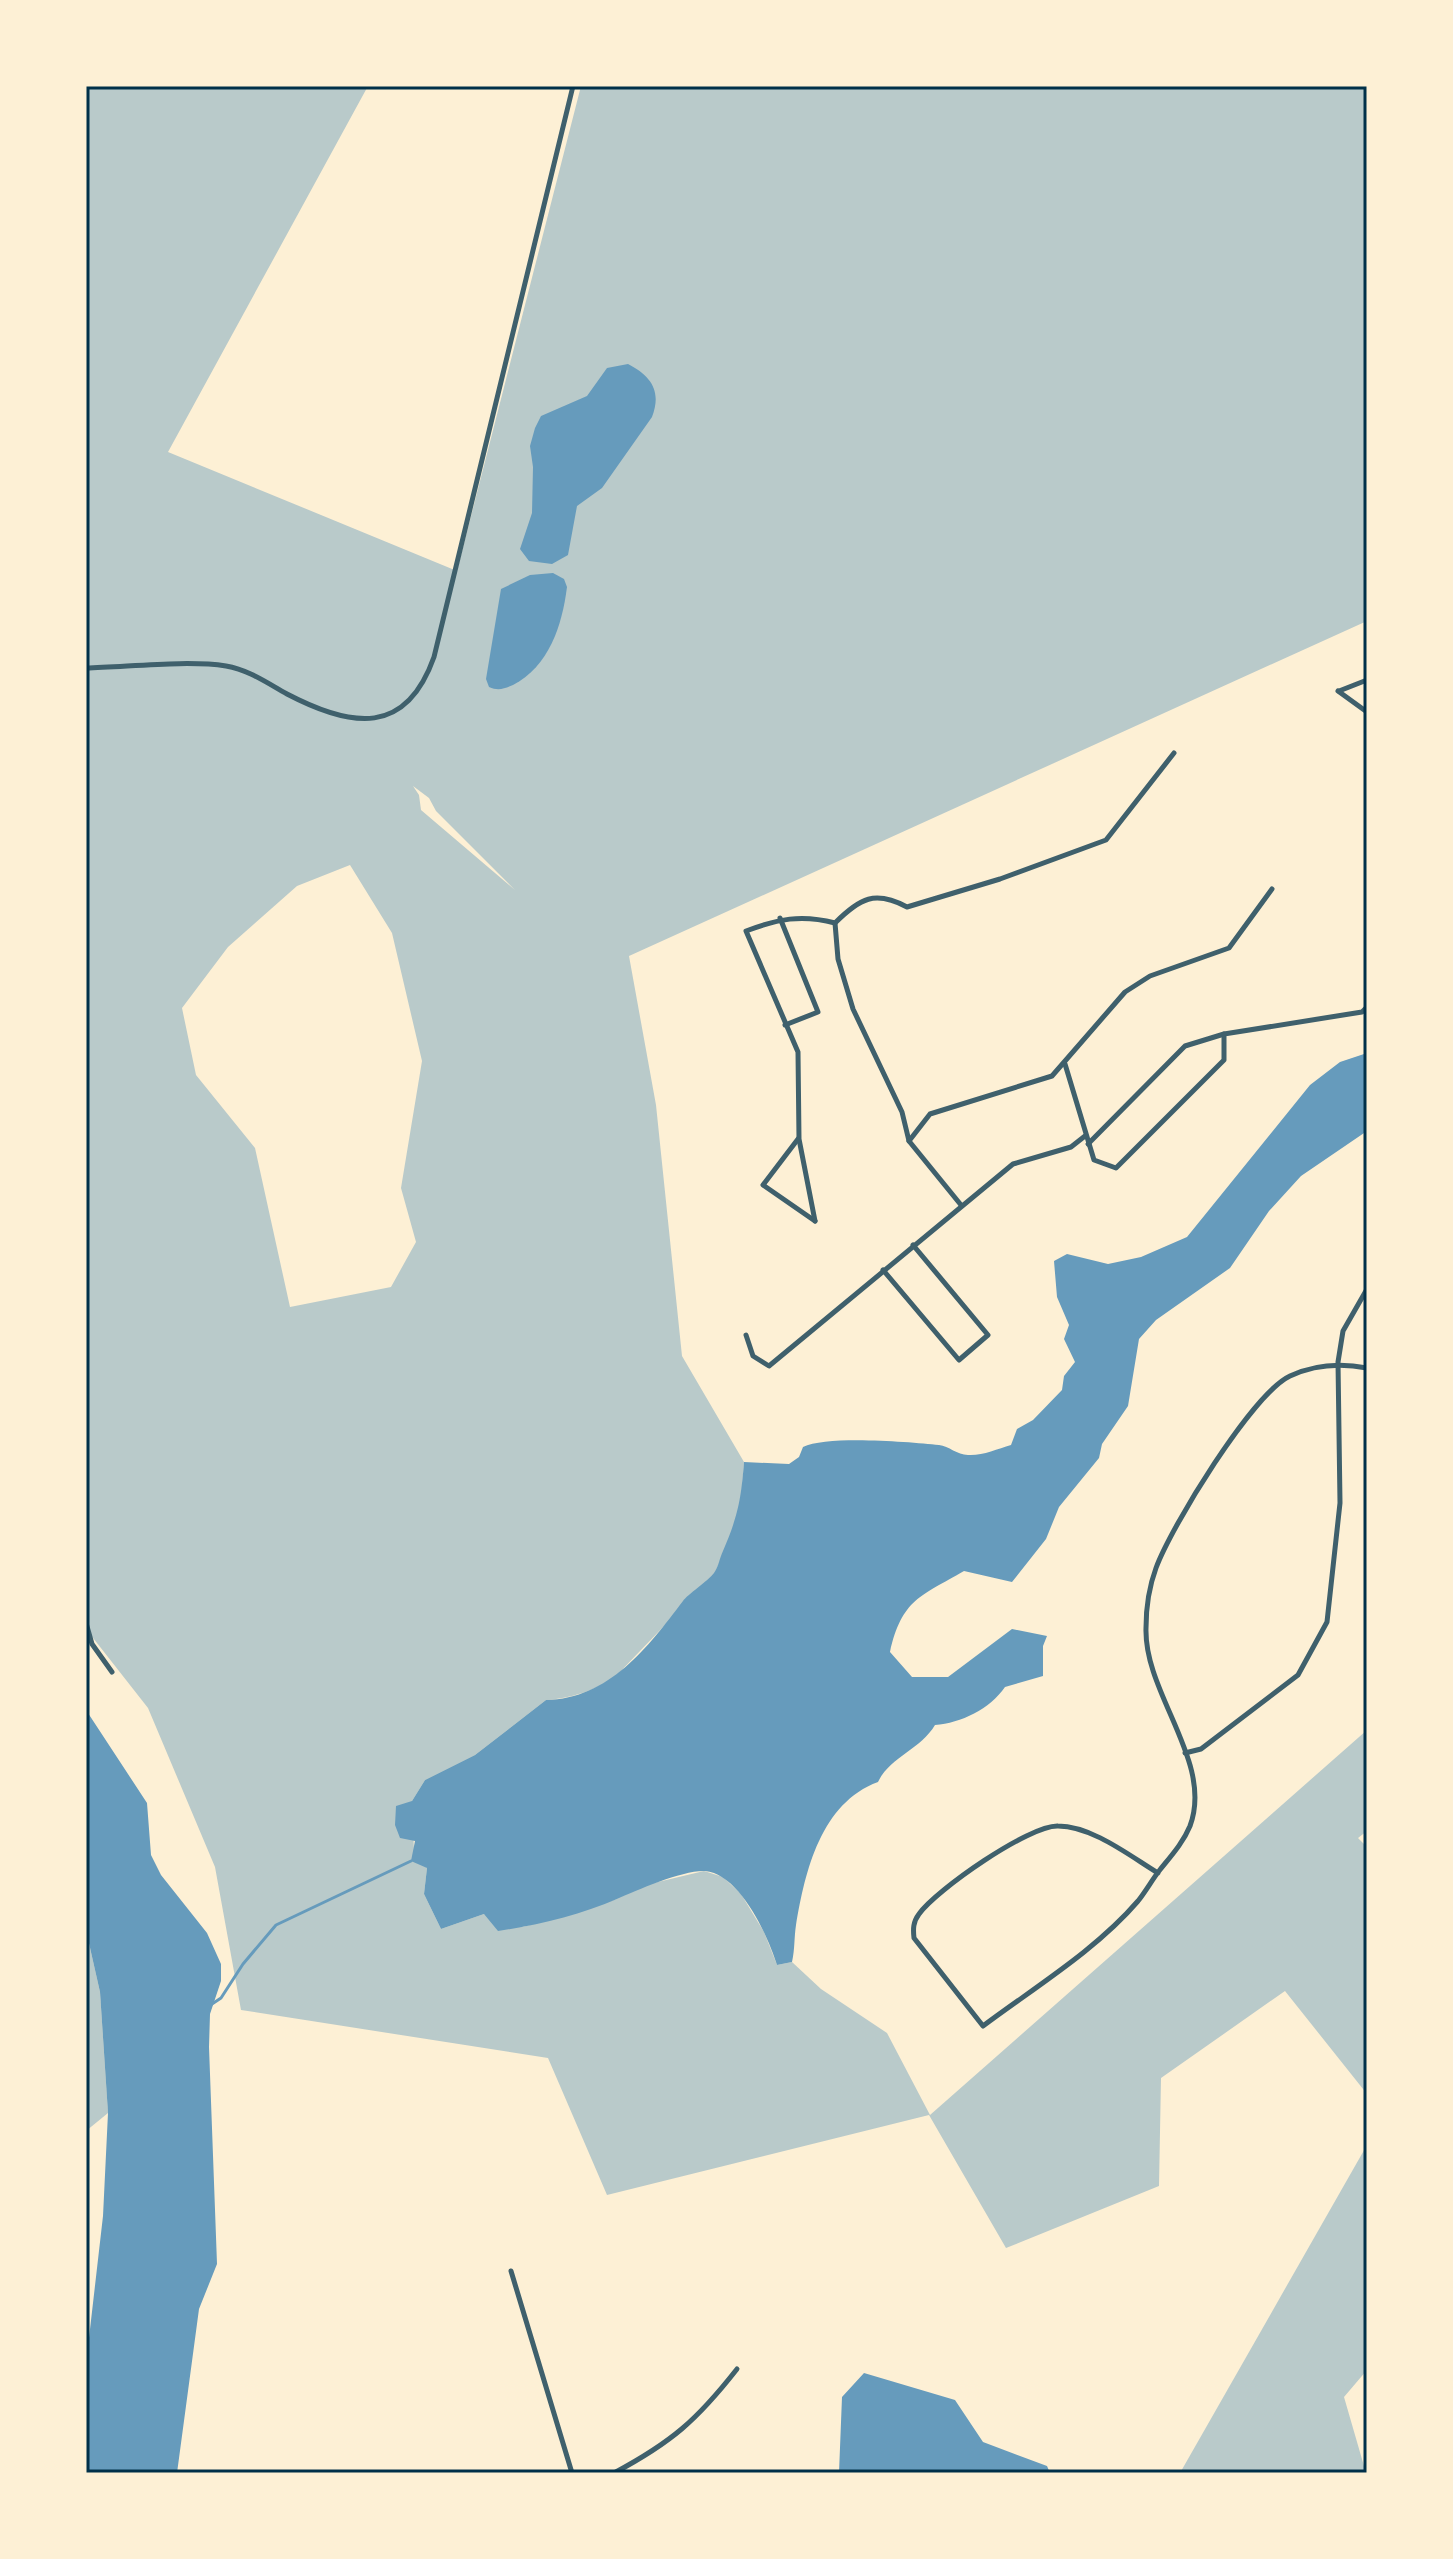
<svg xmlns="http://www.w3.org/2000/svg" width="1453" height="2559" font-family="Quicksand,sans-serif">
	<rect width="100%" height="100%" fill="#fdf0d5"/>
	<!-- green -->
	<g fill="#b9caca" fill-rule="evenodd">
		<path d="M92,86H368L168,452L457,571L581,86H1367V621L629,956L656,1105L682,1356L744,1462L740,1513L715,1573L616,1676C598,1690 568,1699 546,1700L475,1755L425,1780L412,1801L414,1852L427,1868L424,1894L441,1929L484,1914L523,1927L617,1899L641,1886L704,1871L723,1877L741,1894L764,1932L777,1965L792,1962L821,1989L887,2033L930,2115L1367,1730V1831L1358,1838L1367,1847V2094L1285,1991L1161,2078L1159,2186L1006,2248L929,2115L607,2195L548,2058L241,2010L215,1867L148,1708L86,1629V93ZM413,786L429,798L436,811L515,890L421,810L419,795ZM350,865L392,933L422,1061L401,1188L416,1242L391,1287L290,1307L255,1148L196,1075L182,1008L228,947L297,886Z"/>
		<path d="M86,1930L100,1992L108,2113L86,2131Z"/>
		<path d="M1367,2145V2370L1344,2397L1366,2473H1180Z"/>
	</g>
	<!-- water -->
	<g fill="#669bbc">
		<path d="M628,364C651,376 662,391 652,417L602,488L577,506L568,555L552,564L529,561L520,549L532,513L533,467L530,446L535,428L541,416L587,396L607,368Z"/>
		<path d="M553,573L564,579L567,587C562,626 549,666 513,685C504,689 498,691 489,687L486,679L501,589L530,575Z"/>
		<path d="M1367,1053V1131L1301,1176L1269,1211L1230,1268L1156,1320L1139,1339L1128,1406L1102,1444L1099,1458L1059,1507L1046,1539L1012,1582L964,1571C921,1596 902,1599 890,1652L912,1677H948L1012,1629L1047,1636L1043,1646V1676L1005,1687C990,1709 961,1723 935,1725C921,1749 890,1757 878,1782C821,1803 805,1871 796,1925C794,1938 795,1949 792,1962L777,1965C768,1936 740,1874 705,1871C683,1870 637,1890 617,1899C580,1915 538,1925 498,1931L484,1914L441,1929L424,1894L427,1868L411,1861L415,1841L400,1838L395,1825L396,1806L412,1801L425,1780L475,1755L546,1700C609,1699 648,1647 683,1601C687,1595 708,1581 714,1573C718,1568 720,1557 723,1551C738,1516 741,1500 744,1462L789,1464L799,1457L803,1447C827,1435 910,1442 939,1445C949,1446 957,1455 968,1455C982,1456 997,1449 1011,1445L1017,1429L1033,1420L1062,1390L1064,1376L1075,1362L1064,1339L1069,1325L1057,1297L1054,1261L1067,1254L1108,1264L1141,1257L1187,1237L1310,1085L1340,1062Z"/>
		<path d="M86,1710L147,1803L151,1855L161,1875L207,1933L221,1964V1981L210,2014L209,2047L217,2264L199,2309L177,2473H86V2364L103,2216L108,2113L100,1992L86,1930Z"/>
		<path d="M864,2373L955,2400L983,2442L1047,2466L1050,2473H839L842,2397Z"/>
	</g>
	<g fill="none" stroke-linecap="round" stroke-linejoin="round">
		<!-- stream -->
		<path stroke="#669bbc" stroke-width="3" d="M212,2004L221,1998L243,1964L276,1925L411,1861"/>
		<!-- path -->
		<path stroke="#003049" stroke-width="2" d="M86,1567V1574"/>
		<!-- minor -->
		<g stroke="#3f606c" stroke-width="5">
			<path d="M86,668C128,667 187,660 226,666C249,670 267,683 287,694C352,728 406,736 434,657L573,86"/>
			<path d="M1338,691L1367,712"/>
			<path d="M1339,691L1367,680"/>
			<path d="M780,918L818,1012L785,1025"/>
			<path d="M835,923L838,959L853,1009L902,1112L909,1141L961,1205"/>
			<path d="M1065,1064L1094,1160L1116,1168L1224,1060V1034L1362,1012L1367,1007"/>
			<path d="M798,1139L763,1185L815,1221"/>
			<path d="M909,1141L930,1114L1052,1076L1125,992L1150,976L1229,948L1272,889"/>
			<path d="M1088,1144L1185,1046L1224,1034"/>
			<path d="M815,1221L799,1139L798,1052L746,931C778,919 801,914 835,923C860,898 875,890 907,907L1000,879L1106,840L1174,753"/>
			<path d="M883,1270L959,1360L988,1335L913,1245"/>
			<path d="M746,1335L753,1356L769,1366L1013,1164L1071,1147L1085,1136"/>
			<path d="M86,1623L92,1644L112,1672"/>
			<path d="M1185,1753L1201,1749L1298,1675L1327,1622L1340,1503L1338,1362L1343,1331L1367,1289"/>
			<path d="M1158,1873C1130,1856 1092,1826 1058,1826C1029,1825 936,1890 919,1914C913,1922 913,1929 914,1938L983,2026C1035,1987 1096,1950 1138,1901C1146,1891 1152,1880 1159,1871C1171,1856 1183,1843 1190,1826C1214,1762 1144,1694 1146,1628C1146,1608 1149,1587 1156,1568C1171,1527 1252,1394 1290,1376C1316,1364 1341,1363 1367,1368"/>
			<path d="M511,2271L572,2473"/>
			<path d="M614,2473C672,2442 697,2420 737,2369"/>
		</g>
	</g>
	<!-- border -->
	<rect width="1453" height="2559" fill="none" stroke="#fdf0d5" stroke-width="176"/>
	<rect x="88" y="88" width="1277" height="2383" fill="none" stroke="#003049" stroke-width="3"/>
</svg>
